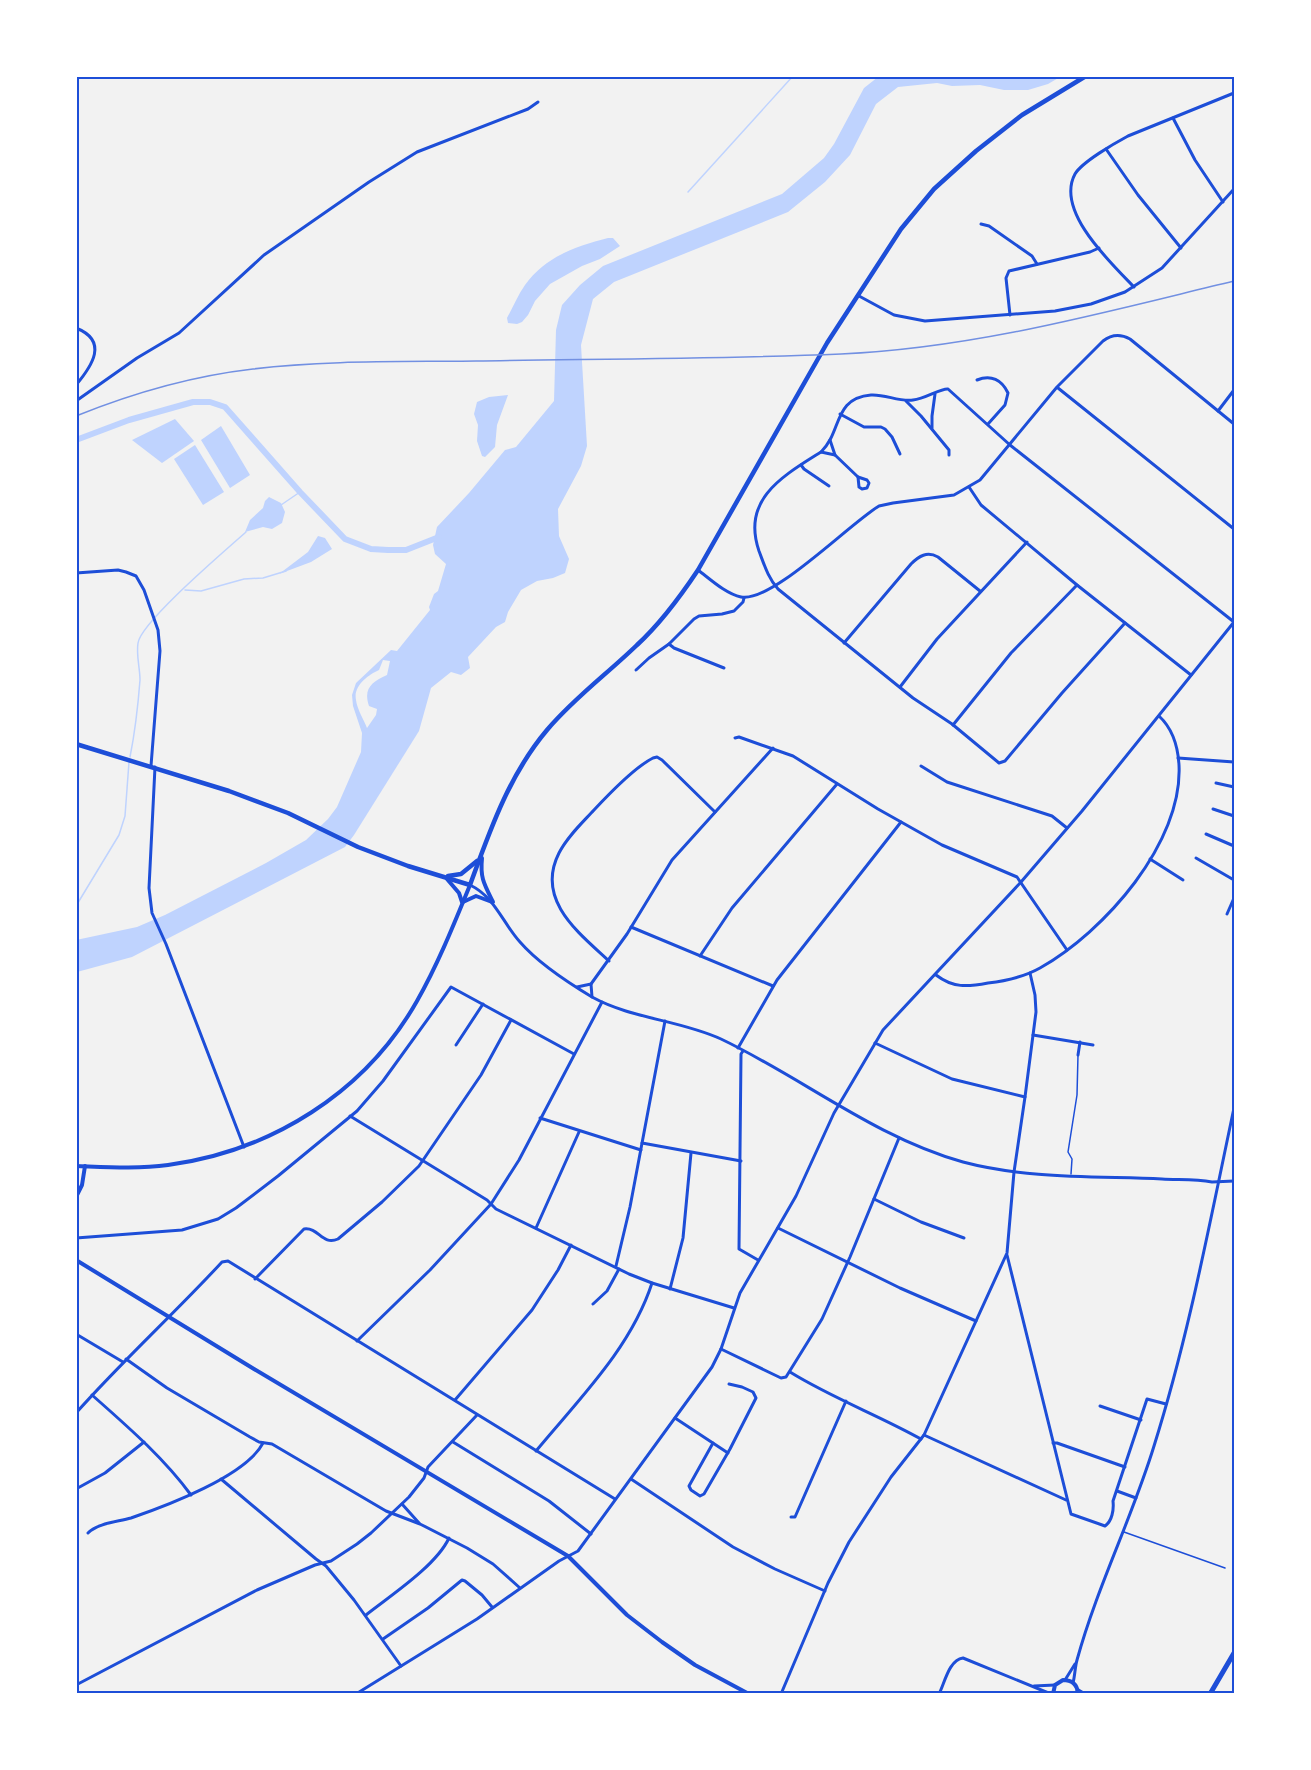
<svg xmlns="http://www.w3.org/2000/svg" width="1311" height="1770" font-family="'PT Sans',sans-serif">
	<rect width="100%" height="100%" fill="#f2f2f2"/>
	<!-- water -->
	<g fill="#bfd3fe" fill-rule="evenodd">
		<path d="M878,77H1060L1048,84L1028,90H1004L980,85L952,86L937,83L898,87L876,104L850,155L825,182L788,212L614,282L593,299L581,345L587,446L581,466L558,509L559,536L569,559L565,573L553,578L537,581L521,590L508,612L505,622L496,627L468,657L470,668L461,675L451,672L431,688L419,731L354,835L345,847L132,957L77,972L76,940L137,927L165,915L266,863L306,840L328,819L337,807L361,752L362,733L353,706L352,695L356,683L391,650L397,651L430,610L429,607L434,594L438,591L446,564L435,554L433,545L437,527L469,493L505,450L516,447L554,401L556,330L562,305L580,285L603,266L782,194L824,158L834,144L864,88ZM383,660L390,661L387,675C372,682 363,688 369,706L377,709L376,715L367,728C364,720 357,709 356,700C353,686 368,675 379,670Z"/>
		<path d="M608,238H613L620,246L600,259L582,266L550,284L535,301L528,315L522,322L517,324L508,323L507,318C513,307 518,295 525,285C545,257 576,246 608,238Z"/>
		<path d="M508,395L497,425L495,447L485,457L482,456L477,441L478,425L474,414L477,402L489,397Z"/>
		<path d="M175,419L194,441L162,463L132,440Z"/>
		<path d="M221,426L250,475L230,488L201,440Z"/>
		<path d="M195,445L224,492L203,505L174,459Z"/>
		<path d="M269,497L281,503L285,512L282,523L272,529L263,527L245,532L250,520L263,508L265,501Z"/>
		<path d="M318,536L325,538L332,549L311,562L279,574L308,552Z"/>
	</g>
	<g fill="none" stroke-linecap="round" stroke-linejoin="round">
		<!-- stream -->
		<g stroke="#bfd3fe" stroke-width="1.5">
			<path d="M688,192L793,76"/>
			<path d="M281,505L300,492"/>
			<path d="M185,590L201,591L244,579L263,578L286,571"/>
			<path d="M130,757C135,732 138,706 140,680C140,668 136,655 138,643C141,622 226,550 246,532"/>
			<path d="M76,906L119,835L125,816L129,762"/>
		</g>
		<!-- canal -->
		<path stroke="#bfd3fe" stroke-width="6" d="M76,440L129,420L193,402H210L225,407L300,492L345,539L371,549L388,550H406L439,537"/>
		<!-- service -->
		<g stroke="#1d4ed8" stroke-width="1.5">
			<path d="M1071,1174L1072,1159L1068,1152L1077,1095L1078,1055"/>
			<path d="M1124,1532L1225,1568"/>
		</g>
		<!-- minor -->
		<g stroke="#1d4ed8" stroke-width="3">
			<path d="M1173,118L1195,160L1223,202"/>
			<path d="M1106,149L1138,195L1181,248"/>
			<path d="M981,224L989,226L1032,256L1037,264"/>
			<path d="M1134,287C1111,263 1055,211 1075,174C1082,162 1115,143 1128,136L1234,93"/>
			<path d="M859,296L894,315L925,321L1055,311L1091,304L1125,292L1162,268L1234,189"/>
			<path d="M1010,315L1006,278L1009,271L1090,252L1099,248"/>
			<path d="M76,328C109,341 92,366 76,385"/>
			<path d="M977,380C991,374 1002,380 1008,393L1005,405L988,424"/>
			<path d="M1058,388L1234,529"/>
			<path d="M76,401L137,358L179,333L264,255L369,182L417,152L528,109L538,102"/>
			<path d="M906,401L921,416L949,450V455"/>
			<path d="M1218,411L1234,390"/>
			<path d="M840,414L864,427H881L885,429L892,437L900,454"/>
			<path d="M932,428V416L935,394"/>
			<path d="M830,440L835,455"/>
			<path d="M821,452C842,432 833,398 871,395C885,394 899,402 913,400C925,399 941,388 948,389L1010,445L1234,622"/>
			<path d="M801,465L804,469L829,486"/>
			<path d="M858,477L835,455L821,452C783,476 741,499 759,551C764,564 768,578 778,589L913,698L952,724L999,763L1005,761L1062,693L1125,623"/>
			<path d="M858,477L867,480L869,483L867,488L862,489L859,487Z"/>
			<path d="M969,487L981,505L1077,585L1191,675"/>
			<path d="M698,570C710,579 726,594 741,597C772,603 849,524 879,506L893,503L954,495L980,480L1057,387L1103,341C1112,334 1121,334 1130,339L1234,424"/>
			<path d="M76,573L118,570L126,572L136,576L144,590L158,630L160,651L151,766"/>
			<path d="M844,643L911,564C919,556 927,551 938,557L980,591"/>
			<path d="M669,644L674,648L724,668"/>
			<path d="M636,670L649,658L669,644L694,619L699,616L722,614L734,611L743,602L744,598"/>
			<path d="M900,687L937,639L1027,542"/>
			<path d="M953,725L1011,653L1077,585"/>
			<path d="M735,738L739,737L793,756L878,809L942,845L1017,877L1067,950"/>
			<path d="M1178,758L1234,762"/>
			<path d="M921,766L947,782L1052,816L1067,828"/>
			<path d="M155,767L149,888L152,913L166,944L244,1147"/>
			<path d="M1216,783L1234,787"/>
			<path d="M1213,809L1234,816"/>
			<path d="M1206,834L1234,846"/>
			<path d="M1196,858L1234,880"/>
			<path d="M1150,859L1183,880"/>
			<path d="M470,885C495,897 502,922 520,942C539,964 567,982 592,997C632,1019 680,1020 721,1039C803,1078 874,1137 963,1162C1027,1179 1096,1176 1162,1179C1178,1180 1195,1179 1212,1182L1234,1181"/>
			<path d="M1227,914L1234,898"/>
			<path d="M631,927L773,986"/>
			<path d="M700,956L732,908L837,784"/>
			<path d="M609,961C579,933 535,900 559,853C567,837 582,823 594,810C608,795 635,767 653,758L657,757L662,760L715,812"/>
			<path d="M936,975C953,988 967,987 988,983C1005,981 1024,977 1040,968C1104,932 1183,843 1179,765C1178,747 1173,729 1159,716"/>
			<path d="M591,984L592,997"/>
			<path d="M577,987L591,984L627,934L672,860L773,748"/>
			<path d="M1033,1035L1093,1045"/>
			<path d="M875,1043L952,1079L1025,1097"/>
			<path d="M456,1045L483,1004"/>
			<path d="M738,1048L777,980L901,822"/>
			<path d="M743,1051L741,1054L739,1249L758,1260"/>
			<path d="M1078,1055L1080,1042"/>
			<path d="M350,1116L487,1200L496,1209L629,1274L652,1283L734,1308"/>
			<path d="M540,1118L641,1150"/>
			<path d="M642,1143L741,1161"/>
			<path d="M874,1199L921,1222L964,1238"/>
			<path d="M536,1228L579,1132"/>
			<path d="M778,1228L900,1288L976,1321"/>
			<path d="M76,1238L182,1230L218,1219L236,1208L278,1176L357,1111L383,1081L451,987L574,1054"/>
			<path d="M1007,1255L1071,1514L1105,1526C1112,1521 1114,1510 1113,1501L1147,1399L1166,1404"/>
			<path d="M616,1266L630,1207L665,1021"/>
			<path d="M255,1279L304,1229C319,1227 322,1246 338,1239L382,1202L419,1166L481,1075L511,1020"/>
			<path d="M670,1289L683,1238L691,1153"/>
			<path d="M593,1304L607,1291L619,1269"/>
			<path d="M76,1334L123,1362"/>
			<path d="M357,1341L430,1270L491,1204L519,1160L602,1002"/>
			<path d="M721,1349L781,1378L786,1377L822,1319L850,1257L899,1138"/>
			<path d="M126,1359L167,1388L250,1437L259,1442L272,1444L386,1511L420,1524L467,1548L493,1564L520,1588"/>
			<path d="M790,1372C832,1398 878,1415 921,1439"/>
			<path d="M92,1395C127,1426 163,1457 191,1495"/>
			<path d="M455,1400L532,1310L558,1270L571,1245"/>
			<path d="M1100,1406L1141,1420"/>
			<path d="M76,1413C123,1360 175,1313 222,1262L228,1261L615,1499"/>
			<path d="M675,1418L728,1453"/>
			<path d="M924,1435L1066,1500"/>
			<path d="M453,1442L549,1501L591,1534"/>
			<path d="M713,1443L689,1486L691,1490L700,1496L704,1494L730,1449L756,1398L753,1392L742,1387L729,1384"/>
			<path d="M1053,1443H1057L1125,1467"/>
			<path d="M536,1451C579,1399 631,1348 652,1283"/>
			<path d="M221,1479L316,1559L326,1566L354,1600L401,1666"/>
			<path d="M631,1479L733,1547L775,1569L825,1591"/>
			<path d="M76,1489L105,1473L144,1442"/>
			<path d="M1117,1491L1136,1498"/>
			<path d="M402,1504L419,1523"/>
			<path d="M791,1517H795L846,1401"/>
			<path d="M88,1533C98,1523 117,1522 131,1518C166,1506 246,1476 263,1443"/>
			<path d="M366,1615C390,1596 436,1566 449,1538"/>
			<path d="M383,1639L428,1608L462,1580L465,1581L482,1595L492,1607"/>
			<path d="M1065,1680L1075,1664"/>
			<path d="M1073,1683C1075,1675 1075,1667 1077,1660C1097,1587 1132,1518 1154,1446C1189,1335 1210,1221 1234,1108"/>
			<path d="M76,1685L257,1590L315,1565L331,1561L357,1544L371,1533L409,1497L424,1478L428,1467L477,1415"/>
			<path d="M1034,1686L1055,1685"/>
			<path d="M356,1694L477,1619L559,1561L578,1551L712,1367L721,1349L740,1293L796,1196L834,1113L883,1030L1021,882L1082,811L1234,622"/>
			<path d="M781,1694L828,1583L849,1542L891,1477L924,1435L1007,1253L1014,1172L1025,1097L1036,1012L1035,995L1030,973"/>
			<path d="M939,1694C945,1682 949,1660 963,1658L1051,1694"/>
		</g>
		<!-- tertiary -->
		<g stroke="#1d4ed8" stroke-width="4">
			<path d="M482,858C480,878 484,884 493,902"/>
			<path d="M447,879L459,893L462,902"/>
			<path d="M463,902L476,896L492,902"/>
			<path d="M76,1166C106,1167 138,1169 168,1165C271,1151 365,1093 417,1001C438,964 454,924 470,885"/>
			<path d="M76,1197L82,1185L85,1166"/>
			<path d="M76,1260L254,1369L568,1556L627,1615L662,1642L695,1665L749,1694"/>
			<path d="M1053,1694L1055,1685L1063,1680C1072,1680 1077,1684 1078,1693"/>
		</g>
		<!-- primary -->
		<g stroke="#1d4ed8" stroke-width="4.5">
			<path d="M76,744L229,791L288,813L358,847L408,866L470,885C490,830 509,775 547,730C574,698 607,674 637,645C661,623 680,597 698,570L827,343L901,229L934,189L976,151L1022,115L1086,76"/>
			<path d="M448,876L461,874L477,861"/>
		</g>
		<!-- trunk -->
		<g stroke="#1d4ed8" stroke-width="5">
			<path d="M1078,1691L1083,1694"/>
			<path d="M1210,1694L1234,1653"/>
		</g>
		<!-- rail -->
		<path stroke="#7290e2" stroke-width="1.5" d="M76,416C133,393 192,376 253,369C326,360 402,362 476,361C598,359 720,359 841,354C976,348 1105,312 1234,281"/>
	</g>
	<!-- border -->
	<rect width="1311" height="1770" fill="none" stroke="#ffffff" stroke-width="156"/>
	<rect x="78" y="78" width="1155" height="1614" fill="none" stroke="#1d4ed8" stroke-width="2"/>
</svg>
